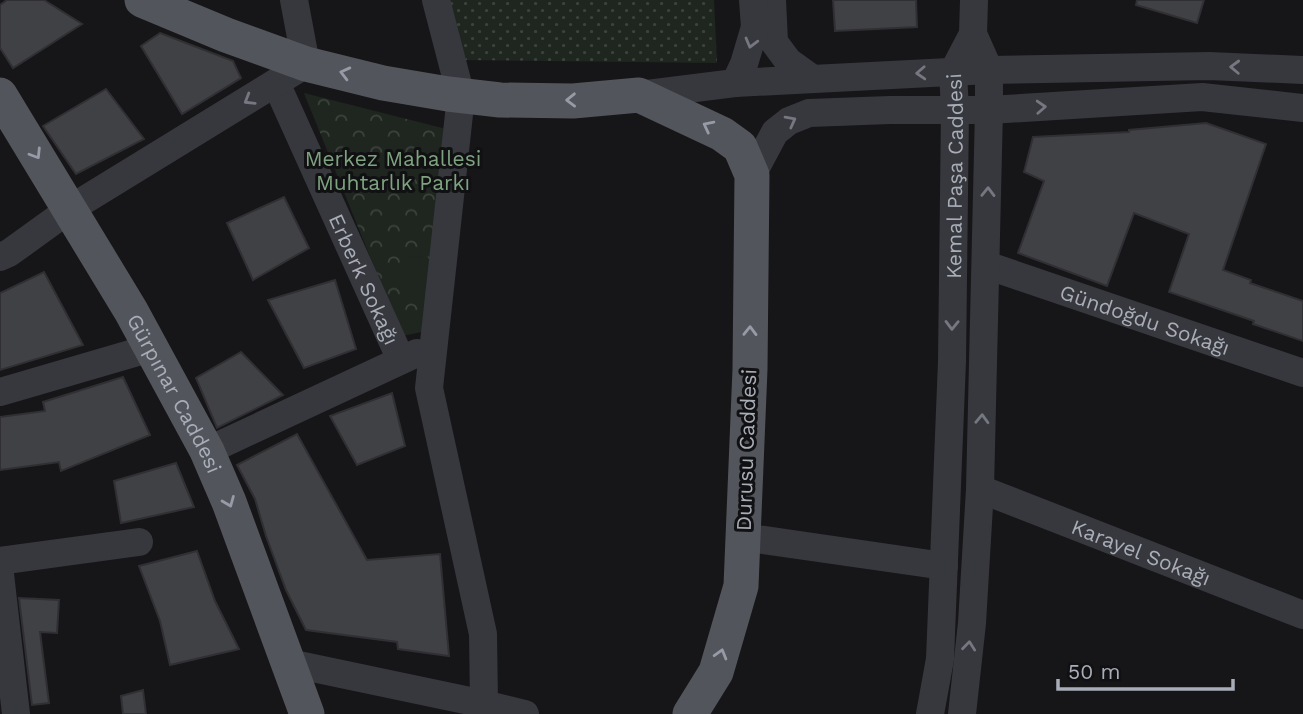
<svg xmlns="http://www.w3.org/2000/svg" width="1303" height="714" font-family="'Work Sans',sans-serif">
	<defs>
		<pattern id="grass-dots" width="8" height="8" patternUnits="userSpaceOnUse" patternTransform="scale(1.75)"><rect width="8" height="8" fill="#1e261f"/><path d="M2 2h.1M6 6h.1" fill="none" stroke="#3c433d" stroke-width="1.8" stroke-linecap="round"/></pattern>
		<pattern id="park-crowns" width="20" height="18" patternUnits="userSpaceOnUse" patternTransform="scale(1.75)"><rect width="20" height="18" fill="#1e261f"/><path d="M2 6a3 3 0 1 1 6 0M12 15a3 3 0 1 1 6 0" fill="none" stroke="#3c433d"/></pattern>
	</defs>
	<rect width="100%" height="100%" fill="#161618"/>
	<!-- grass -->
	<path fill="url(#grass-dots)" d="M448,0H714L717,63L463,60Z"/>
	<!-- park -->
	<path fill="url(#park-crowns)" d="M304,93L450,130L431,330L402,336Z"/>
	<!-- pitch -->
	<path fill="#1e261f" d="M404,256L428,257L426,295L403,294Z"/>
	<!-- building -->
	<g fill="#404145" stroke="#303034" stroke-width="2">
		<path d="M7,0H44L82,24L13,68L0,48V5Z"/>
		<path d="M833,0H916L917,27L835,31Z"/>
		<path d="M1137,0H1204L1197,23L1136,5Z"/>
		<path d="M160,33L233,61L241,78L182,114L141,46Z"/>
		<path d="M106,89L144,139L76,174L43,126Z"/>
		<path d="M1206,123L1266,144L1223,270L1251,280L1250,283L1303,301V341L1253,324L1254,321L1169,292L1189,234L1134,213L1107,286L1018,253L1044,181L1024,172L1033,137L1129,132V130Z"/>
		<path d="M284,197L309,248L253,280L227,223Z"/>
		<path d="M44,272L83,345L0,370V293Z"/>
		<path d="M335,280L356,349L304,368L268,300Z"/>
		<path d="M241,352L283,395L217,428L196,378Z"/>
		<path d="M123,377L150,435L61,471L59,462L0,470V417L45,411L43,402Z"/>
		<path d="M392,393L405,446L357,465L330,416Z"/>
		<path d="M297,434L367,560L440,554L449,656L398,649L397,642L306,630L286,590L266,536L255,499L237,465Z"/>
		<path d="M176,463L194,507L121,523L114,481Z"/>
		<path d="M197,551L215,601L239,649L170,665L160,621L139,566Z"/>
		<path d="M19,598L59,600L57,633L40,632L49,703L32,705Z"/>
		<path d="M143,690L146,714H123L121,696Z"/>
	</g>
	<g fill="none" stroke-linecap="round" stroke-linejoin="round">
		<!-- minor -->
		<g stroke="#37383d" stroke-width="28">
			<path d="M436,0L461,96L429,388L483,634L484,704"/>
			<path d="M772,0L774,42L788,61L813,79"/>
			<path id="s1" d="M276,83L401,360"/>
			<path d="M735,83L744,64L755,27L753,0"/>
			<path d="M639,95L735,83L989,70L1209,66L1303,70"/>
			<path d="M752,175L775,132L789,121L809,113L890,110H989L1202,97L1303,108"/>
			<path d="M0,257L9,253L70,209L306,64L294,0"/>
			<path id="s2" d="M986,265L1303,373"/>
			<path d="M0,392L151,348"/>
			<path d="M207,451L417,353"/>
			<path id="s3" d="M980,489L1303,615"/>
			<path d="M743,537L944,566"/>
			<path d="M0,561L139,542"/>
			<path d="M0,574L16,714"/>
			<path d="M289,663L484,704L525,714"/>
			<path id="s4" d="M930,714L940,659L952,361L955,110L953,72L973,34"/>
			<path d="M962,714L972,623L980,489L989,110V70L973,34L974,0"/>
		</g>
		<!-- major -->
		<g stroke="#53555c" stroke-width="35">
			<path d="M142,0L226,35L306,64L383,83L448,94L500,100L573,101L639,95L722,134L740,147L752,175L750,369L741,586L716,672L690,714"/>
			<path id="s5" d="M0,95L131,311L207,451L229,502L307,714"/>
		</g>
	</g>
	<!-- one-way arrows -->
	<defs><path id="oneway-chevron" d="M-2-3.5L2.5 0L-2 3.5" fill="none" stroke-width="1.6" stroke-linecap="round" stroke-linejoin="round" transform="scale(1.75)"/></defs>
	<g stroke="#757881">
		<use href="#oneway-chevron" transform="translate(751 43) rotate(105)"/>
		<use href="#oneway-chevron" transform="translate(1235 67) rotate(-178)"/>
		<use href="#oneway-chevron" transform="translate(921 73) rotate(177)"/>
		<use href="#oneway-chevron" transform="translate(249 100) rotate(149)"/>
		<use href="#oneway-chevron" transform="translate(1041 107) rotate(-3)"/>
		<use href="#oneway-chevron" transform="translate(791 121) rotate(-28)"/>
		<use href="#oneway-chevron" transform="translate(988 192) rotate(-89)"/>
		<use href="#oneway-chevron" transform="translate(952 325) rotate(91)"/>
		<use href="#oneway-chevron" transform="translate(982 419) rotate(-88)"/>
		<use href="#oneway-chevron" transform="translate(969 646) rotate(-84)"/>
	</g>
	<g stroke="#979ba6">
		<use href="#oneway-chevron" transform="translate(345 73) rotate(-166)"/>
		<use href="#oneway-chevron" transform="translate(571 100) rotate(179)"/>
		<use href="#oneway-chevron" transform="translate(708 126) rotate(-153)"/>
		<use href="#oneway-chevron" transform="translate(36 154) rotate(58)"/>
		<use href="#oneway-chevron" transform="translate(750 331) rotate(-89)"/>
		<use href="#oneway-chevron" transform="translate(229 502) rotate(68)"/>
		<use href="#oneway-chevron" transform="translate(721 654) rotate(-74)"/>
	</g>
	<g text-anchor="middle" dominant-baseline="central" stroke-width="6" stroke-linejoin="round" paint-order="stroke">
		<!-- park labels -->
		<g font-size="21" fill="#7fa381" stroke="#111113">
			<text x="393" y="158">Merkez Mahallesi<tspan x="393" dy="24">Muhtarlık Parkı</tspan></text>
		</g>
		<!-- street labels -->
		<g font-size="21" fill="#a8adb8" stroke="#111113">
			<text stroke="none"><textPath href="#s4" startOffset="539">Kemal Paşa Caddesi</textPath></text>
			<text stroke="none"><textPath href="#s1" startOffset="215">Erberk Sokağı</textPath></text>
			<text stroke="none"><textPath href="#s2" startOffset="168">Gündoğdu Sokağı</textPath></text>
			<text stroke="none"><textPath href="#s5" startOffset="346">Gürpınar Caddesi</textPath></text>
			<text transform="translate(746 450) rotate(-88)">Durusu Caddesi</text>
			<text stroke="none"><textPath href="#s3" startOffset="173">Karayel Sokağı</textPath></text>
		</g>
	</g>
	<!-- scale -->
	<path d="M1058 679v10h175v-10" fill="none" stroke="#a8adb8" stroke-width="3.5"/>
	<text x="1068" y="679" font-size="21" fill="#a8adb8" stroke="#111113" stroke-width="5" paint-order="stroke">50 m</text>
</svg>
